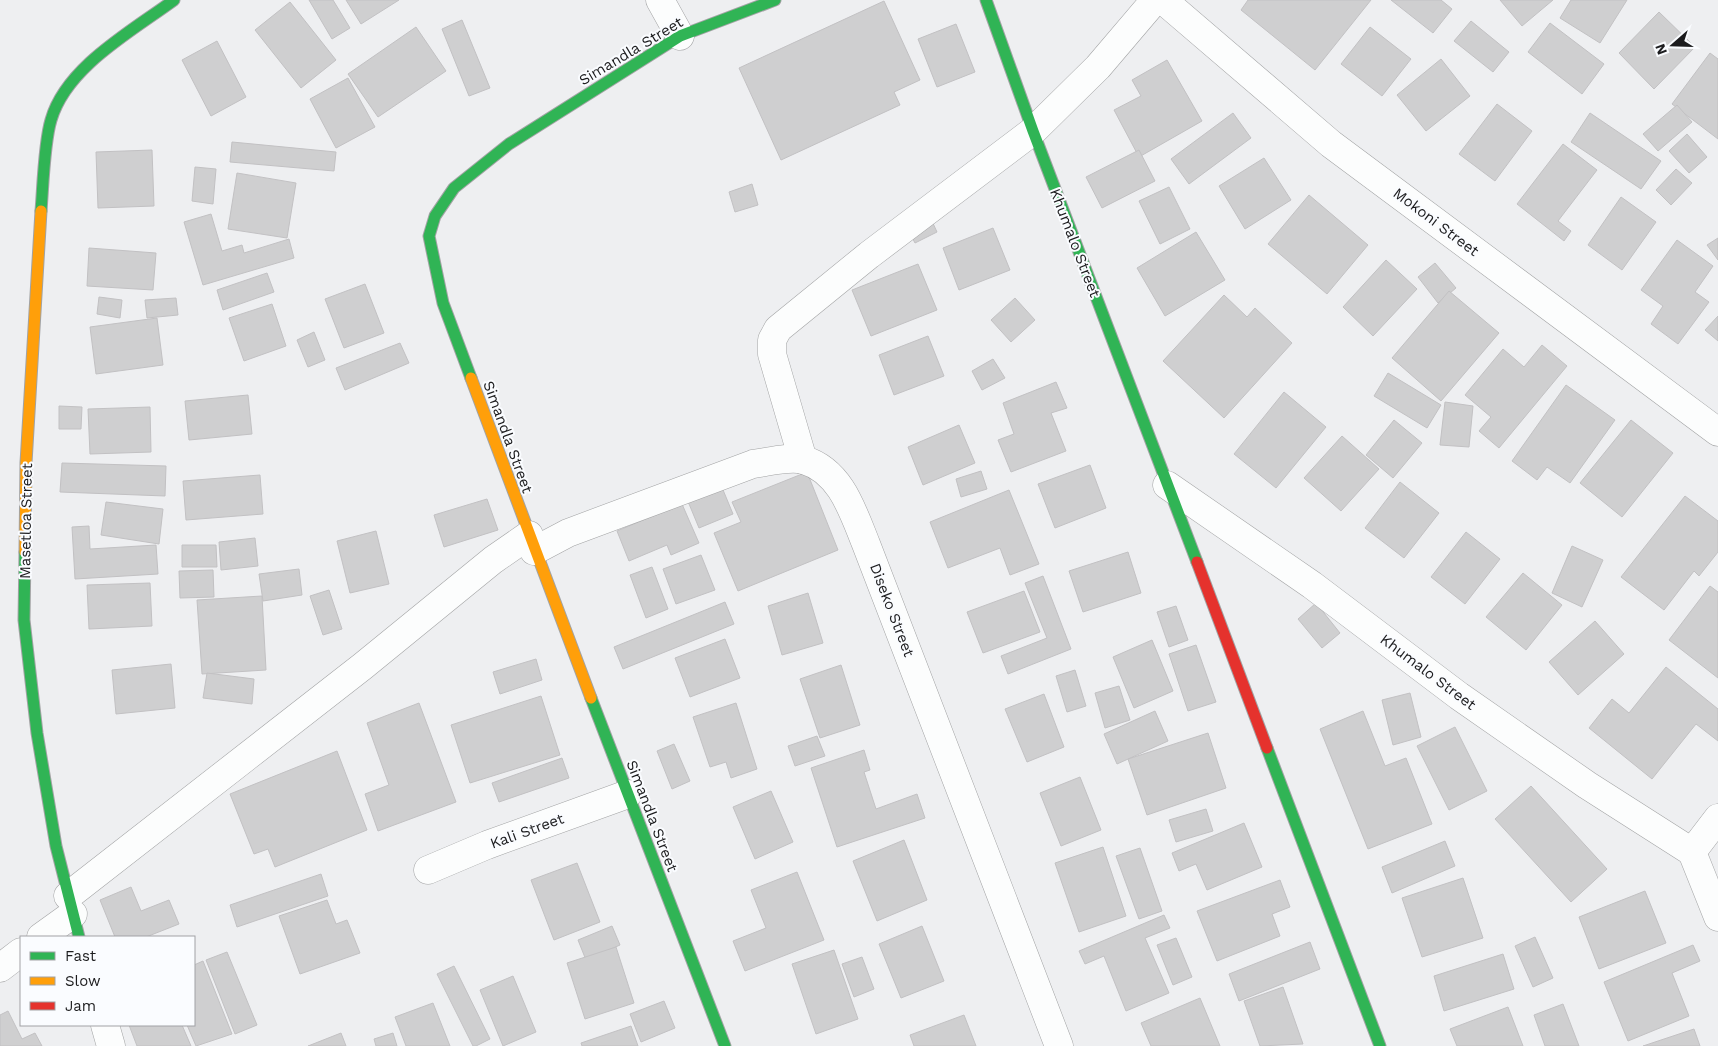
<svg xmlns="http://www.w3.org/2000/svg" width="1718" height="1046" font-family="'Work Sans',sans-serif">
	<rect width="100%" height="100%" fill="#eeeff1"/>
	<!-- building -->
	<g fill="#cfcfd0" stroke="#c2c1c3">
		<path d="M309,0H333L350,28L332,39Z"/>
		<path d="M346,0H399L361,24Z"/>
		<path d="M1248,0H1371L1315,70L1241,10Z"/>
		<path d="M1391,0H1441L1452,9L1433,33Z"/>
		<path d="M1500,0H1553L1522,26Z"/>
		<path d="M1571,0H1627L1600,43L1560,18Z"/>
		<path d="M884,1L920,80L894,92L900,105L781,160L739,68Z"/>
		<path d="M290,2L336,60L301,88L255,30Z"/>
		<path d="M1659,12L1695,47L1654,89L1619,53Z"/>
		<path d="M462,20L490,88L469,96L442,29Z"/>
		<path d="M1471,21L1509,52L1493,72L1454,41Z"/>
		<path d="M1550,23L1604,64L1582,94L1528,52Z"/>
		<path d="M956,24L975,72L937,87L918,39Z"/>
		<path d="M416,27L446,71L378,117L348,74Z"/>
		<path d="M1370,27L1411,59L1382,96L1341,64Z"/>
		<path d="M217,41L246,97L211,116L182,60Z"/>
		<path d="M1710,53L1718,59V139L1672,104Z"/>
		<path d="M1441,59L1470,96L1426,131L1397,95Z"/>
		<path d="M1167,60L1202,121L1139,157L1114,110L1141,96L1132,80Z"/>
		<path d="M348,78L375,127L336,148L310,99Z"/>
		<path d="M1497,104L1532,131L1495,181L1459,154Z"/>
		<path d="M1677,105L1692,122L1658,151L1643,134Z"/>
		<path d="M1233,113L1251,138L1189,184L1171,159Z"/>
		<path d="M1590,113L1661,161L1641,189L1571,142Z"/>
		<path d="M1687,134L1707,157L1689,173L1669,151Z"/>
		<path d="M232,142L336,152L334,171L230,162Z"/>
		<path d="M1563,144L1597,170L1558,221L1571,231L1564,241L1517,204Z"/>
		<path d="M152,150L154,206L98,208L96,152Z"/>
		<path d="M1139,150L1155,181L1102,208L1086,177Z"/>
		<path d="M1264,158L1291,200L1245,229L1219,186Z"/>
		<path d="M195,167L216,169L213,204L192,201Z"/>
		<path d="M1676,169L1692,183L1671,205L1656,190Z"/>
		<path d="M237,173L296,183L287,238L228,229Z"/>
		<path d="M752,184L758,205L735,212L729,192Z"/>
		<path d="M1169,187L1190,229L1160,244L1139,201Z"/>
		<path d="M1309,195L1368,245L1327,294L1268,244Z"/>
		<path d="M1621,197L1656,222L1622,270L1588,245Z"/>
		<path d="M211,214L222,251L242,245L244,253L289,239L294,258L203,285L184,222Z"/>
		<path d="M931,219L937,232L915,243L908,230Z"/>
		<path d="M993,228L1010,270L959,290L943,248Z"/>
		<path d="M1196,232L1225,280L1165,316L1137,268Z"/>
		<path d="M1718,238V260L1707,245Z"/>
		<path d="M1677,240L1713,266L1695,292L1709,302L1678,344L1651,324L1663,306L1641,290Z"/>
		<path d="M89,248L156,253L153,290L87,286Z"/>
		<path d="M1386,260L1417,289L1373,336L1343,307Z"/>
		<path d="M1435,263L1456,288L1438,303L1418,277Z"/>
		<path d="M918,264L937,310L871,336L852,290Z"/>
		<path d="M267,273L274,292L223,310L217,290Z"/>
		<path d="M365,284L384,333L344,348L325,299Z"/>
		<path d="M1449,291L1499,333L1441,401L1392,358Z"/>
		<path d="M1224,295L1247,317L1255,308L1292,343L1224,418L1163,361Z"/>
		<path d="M99,297L122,300L120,318L97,314Z"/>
		<path d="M176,298L178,315L147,318L145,300Z"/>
		<path d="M1015,298L1035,320L1011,342L991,320Z"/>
		<path d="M272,304L286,346L244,361L229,318Z"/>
		<path d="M1718,316V341L1705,330Z"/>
		<path d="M157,318L163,365L96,374L90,327Z"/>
		<path d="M314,332L325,360L308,367L297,340Z"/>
		<path d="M928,336L944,376L894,395L879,355Z"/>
		<path d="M400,343L409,363L345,390L336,368Z"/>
		<path d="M1542,345L1567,366L1499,448L1479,431L1491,417L1465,395L1503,349L1524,367Z"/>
		<path d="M993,359L1005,378L982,390L972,371Z"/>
		<path d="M1388,373L1441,405L1427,428L1374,396Z"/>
		<path d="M1056,382L1067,408L1051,413L1066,451L1011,472L998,440L1014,434L1003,403Z"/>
		<path d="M1566,385L1615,420L1570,483L1547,467L1537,480L1512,461Z"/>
		<path d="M1284,392L1326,427L1276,488L1234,454Z"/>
		<path d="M248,395L252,434L189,440L185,401Z"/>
		<path d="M1445,402L1473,406L1469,447L1440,445Z"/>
		<path d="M59,406L82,407L81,429H59Z"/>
		<path d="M150,407L151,452L90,454L88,409Z"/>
		<path d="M1394,420L1422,443L1393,478L1366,455Z"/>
		<path d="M1631,420L1673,453L1622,517L1580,483Z"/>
		<path d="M959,425L975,463L923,485L908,447Z"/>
		<path d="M1342,436L1379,469L1341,511L1304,478Z"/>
		<path d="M62,463L166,466L165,496L60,492Z"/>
		<path d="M1090,465L1106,508L1055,528L1038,484Z"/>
		<path d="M981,471L987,489L961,497L956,479Z"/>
		<path d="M807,472L838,550L738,591L714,533L741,522L732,502Z"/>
		<path d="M260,475L263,514L186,520L183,481Z"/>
		<path d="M1400,482L1439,513L1404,558L1365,528Z"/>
		<path d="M721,485L733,514L699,528L687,499Z"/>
		<path d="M1009,490L1039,564L1010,575L1000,548L948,568L930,522Z"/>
		<path d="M1685,496L1718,521V552L1699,576L1694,571L1664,610L1621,577Z"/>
		<path d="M487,499L498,530L444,547L434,515Z"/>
		<path d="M106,502L163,509L159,544L101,535Z"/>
		<path d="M682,504L699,543L671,555L667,545L629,561L617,531Z"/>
		<path d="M89,526L90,549L156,545L158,574L75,579L72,527Z"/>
		<path d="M376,531L389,584L350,593L337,541Z"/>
		<path d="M1466,532L1500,559L1465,604L1431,577Z"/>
		<path d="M255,538L258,566L221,570L219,542Z"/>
		<path d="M182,545H216L217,567H182Z"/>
		<path d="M1572,546L1603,560L1582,607L1552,593Z"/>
		<path d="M1128,552L1141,593L1083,612L1069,571Z"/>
		<path d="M701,555L715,590L676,604L663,569Z"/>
		<path d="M652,567L668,609L646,618L630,575Z"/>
		<path d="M299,569L302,595L263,601L259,574Z"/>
		<path d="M213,570L214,597L180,598L179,571Z"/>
		<path d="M1523,573L1562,605L1526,650L1486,617Z"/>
		<path d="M1043,576L1071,649L1008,674L1001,656L1047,638L1025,583Z"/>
		<path d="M150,583L152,626L89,629L87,585Z"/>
		<path d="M1710,586L1718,592V678L1669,640Z"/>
		<path d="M329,590L342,629L323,635L310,596Z"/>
		<path d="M1024,591L1040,632L983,653L967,612Z"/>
		<path d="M808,593L823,643L782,655L768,606Z"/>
		<path d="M262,596L266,670L202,674L197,600Z"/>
		<path d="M725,602L734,624L623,669L614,647Z"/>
		<path d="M1316,603L1340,633L1322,648L1298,619Z"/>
		<path d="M1176,606L1188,640L1169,647L1157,612Z"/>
		<path d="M1595,621L1624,654L1578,695L1549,662Z"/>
		<path d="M725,639L740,678L690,697L675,658Z"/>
		<path d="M1152,640L1173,691L1134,708L1113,657Z"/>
		<path d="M1196,645L1216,702L1188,711L1169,654Z"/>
		<path d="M536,659L542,680L500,694L493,672Z"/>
		<path d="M171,664L175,708L116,714L112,670Z"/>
		<path d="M841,665L860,725L820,738L800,679Z"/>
		<path d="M1666,667L1718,709V741L1696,724L1652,779L1589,728L1612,699L1629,713Z"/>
		<path d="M1075,670L1086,706L1067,712L1056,676Z"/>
		<path d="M207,673L254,679L252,704L203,698Z"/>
		<path d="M1119,686L1130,720L1105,728L1095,693Z"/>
		<path d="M1410,693L1421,737L1393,745L1382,700Z"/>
		<path d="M1044,694L1064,747L1027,762L1005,709Z"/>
		<path d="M541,696L560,755L470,783L451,725Z"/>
		<path d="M419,703L456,802L378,831L365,794L389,785L367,723Z"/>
		<path d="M736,703L757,769L731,778L726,762L710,767L693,717Z"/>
		<path d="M1155,711L1168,741L1117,764L1104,734Z"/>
		<path d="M1363,711L1385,766L1406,758L1432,824L1368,849L1320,729Z"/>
		<path d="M1455,727L1487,791L1449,810L1417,746Z"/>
		<path d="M1208,733L1226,788L1147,815L1128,759Z"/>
		<path d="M817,736L825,756L795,766L788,746Z"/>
		<path d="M674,744L690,781L672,789L657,751Z"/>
		<path d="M864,750L870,770L864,772L876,809L917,794L925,818L837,847L811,768Z"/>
		<path d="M337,751L367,830L275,867L268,849L254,854L230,794Z"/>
		<path d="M562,758L569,778L499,802L492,783Z"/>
		<path d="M1080,777L1101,830L1061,846L1040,793Z"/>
		<path d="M1531,786L1607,869L1571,902L1495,819Z"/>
		<path d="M771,791L793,842L755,859L733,807Z"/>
		<path d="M1206,809L1213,831L1176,842L1169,820Z"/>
		<path d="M1244,823L1262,867L1207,890L1196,864L1179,871L1172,853Z"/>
		<path d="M904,840L927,900L877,921L853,861Z"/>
		<path d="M1445,841L1455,866L1392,893L1382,867Z"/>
		<path d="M1103,847L1126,916L1079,932L1055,863Z"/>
		<path d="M1140,848L1162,911L1139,919L1116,856Z"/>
		<path d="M577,863L600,922L554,940L531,880Z"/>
		<path d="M797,872L824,940L745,971L733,941L766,928L751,890Z"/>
		<path d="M321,874L328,896L237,927L230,905Z"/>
		<path d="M1463,878L1483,938L1422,957L1402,898Z"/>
		<path d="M1280,880L1290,907L1272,914L1280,936L1217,961L1197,911Z"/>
		<path d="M131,887L141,911L169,900L179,924L146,937H115L100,900Z"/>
		<path d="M1645,891L1666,943L1599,969L1579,917Z"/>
		<path d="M327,900L336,924L347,920L360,953L300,974L279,916Z"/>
		<path d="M1164,915L1170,928L1145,938L1169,993L1126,1011L1104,956L1085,964L1079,951Z"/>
		<path d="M612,926L620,945L586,960L578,940Z"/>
		<path d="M922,926L944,981L901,998L879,944Z"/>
		<path d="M1535,937L1553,978L1533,987L1515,946Z"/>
		<path d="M1176,938L1192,977L1173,985L1157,945Z"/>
		<path d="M1310,942L1320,969L1239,1001L1229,974Z"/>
		<path d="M1693,945L1700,961L1672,973L1689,1016L1628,1041L1604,982Z"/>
		<path d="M616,947L634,1003L585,1019L567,963Z"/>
		<path d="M834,950L858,1019L816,1034L792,964Z"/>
		<path d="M227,952L257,1025L235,1034L206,960Z"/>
		<path d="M1503,954L1514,989L1444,1011L1434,976Z"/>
		<path d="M862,957L874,989L854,997L842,964Z"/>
		<path d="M203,961L232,1034L196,1046L187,1025H194V965Z"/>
		<path d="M454,966L490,1039L476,1046H473L437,974Z"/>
		<path d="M513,976L536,1032L503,1046L480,990Z"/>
		<path d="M1283,987L1303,1044L1260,1046L1244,1001Z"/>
		<path d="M1200,998L1220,1046H1151L1141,1023Z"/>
		<path d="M664,1001L675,1028L641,1042L630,1014Z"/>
		<path d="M433,1003L450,1046H406L395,1017Z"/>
		<path d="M1563,1004L1579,1046H1545L1534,1015Z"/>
		<path d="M1508,1007L1523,1046H1457L1450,1029Z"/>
		<path d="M8,1011L22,1039L35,1033L42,1046H0V1015Z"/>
		<path d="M964,1015L976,1046H914L910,1035Z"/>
		<path d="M129,1025H182L191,1046H137Z"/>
		<path d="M631,1026L638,1046H582L581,1043Z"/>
		<path d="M1694,1029L1700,1046H1643Z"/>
		<path d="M341,1033L346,1046H308Z"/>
		<path d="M393,1033L397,1046H376L374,1039Z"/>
	</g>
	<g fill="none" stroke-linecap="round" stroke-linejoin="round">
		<defs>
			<g id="street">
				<path d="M660,0L680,36"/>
				<path d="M1163,0L1331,144L1718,432"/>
				<path d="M803,460L772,354V340L778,329L869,255L1033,131L1098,67L1155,0"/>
				<path d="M1167,485L1312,585L1459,696L1587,785L1692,852"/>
				<path d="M534,551L568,533L753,464C769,462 789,456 804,460C841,471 853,512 866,544L1059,1046"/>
				<path d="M1692,852L1718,917"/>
				<path d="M1692,852L1718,818"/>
				<path d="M428,870L487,845L628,794"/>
				<path d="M68,896L363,666L493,560L529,535"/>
				<path d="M41,937L73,914"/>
				<path d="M0,968L21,952"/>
				<path d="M105,1025L111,1046"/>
			</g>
			<g id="fast">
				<path d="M986,0L1033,131L1197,562"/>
				<path d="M41,211C43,187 44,143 51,120C66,67 132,31 174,0"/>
				<path d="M471,378L443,303L429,236L435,216L454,188L509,144L680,36L775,0"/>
				<path d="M25,552L24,620L37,733L56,846L79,937"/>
				<path d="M591,698L725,1046"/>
				<path d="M1267,748L1380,1046"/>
			</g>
			<g id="slow">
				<path d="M471,378L591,698"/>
				<path d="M25,552L26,463L41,211"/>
			</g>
			<path id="jam" d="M1197,562L1267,748"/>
		</defs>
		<!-- street casing -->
		<use href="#street" stroke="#a2a3a4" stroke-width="29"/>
		<!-- fast casing -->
		<use href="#fast" stroke="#a2a3a4" stroke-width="13"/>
		<!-- slow casing -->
		<use href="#slow" stroke="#a2a3a4" stroke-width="13"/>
		<!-- jam casing -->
		<use href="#jam" stroke="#a2a3a4" stroke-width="13"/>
		<!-- street -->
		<use href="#street" stroke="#fcfdfd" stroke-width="28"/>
		<!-- fast -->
		<use href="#fast" stroke="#30b455" stroke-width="11"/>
		<!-- slow -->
		<use href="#slow" stroke="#ff9f0a" stroke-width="11"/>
		<!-- jam -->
		<use href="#jam" stroke="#e5322d" stroke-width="11"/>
	</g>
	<g text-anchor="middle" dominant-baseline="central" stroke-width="4" stroke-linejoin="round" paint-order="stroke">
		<!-- street labels -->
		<g font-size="15" fill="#1c1c1e" stroke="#fafcff">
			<text transform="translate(631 51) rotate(-31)">Simandla Street</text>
			<text transform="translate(1436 222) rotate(37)">Mokoni Street</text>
			<text transform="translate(1075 243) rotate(69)">Khumalo Street</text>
			<text transform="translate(508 437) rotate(70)">Simandla Street</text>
			<text transform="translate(26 521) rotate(-89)">Masetloa Street</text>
			<text transform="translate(892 610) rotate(69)">Diseko Street</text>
			<text transform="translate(1428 672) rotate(37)">Khumalo Street</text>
			<text transform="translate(652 816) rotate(69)">Simandla Street</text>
			<text transform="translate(527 831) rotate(-20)">Kali Street</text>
		</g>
	</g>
	<!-- legend -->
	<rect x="20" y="936" width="175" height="90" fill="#fafcff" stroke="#a1a2a5"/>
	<rect x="30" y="952" width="25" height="8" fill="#30b455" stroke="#a1a2a5"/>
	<text x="65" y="961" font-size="15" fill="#1c1c1e">Fast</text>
	<rect x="30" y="977" width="25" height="8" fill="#ff9f0a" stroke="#a1a2a5"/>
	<text x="65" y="986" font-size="15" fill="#1c1c1e">Slow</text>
	<rect x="30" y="1002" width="25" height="8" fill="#e5322d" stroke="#a1a2a5"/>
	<text x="65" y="1011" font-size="15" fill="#1c1c1e">Jam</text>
	<!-- north arrow -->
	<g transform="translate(1673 45) rotate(250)" stroke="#fafcff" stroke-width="4" paint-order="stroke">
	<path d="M0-4L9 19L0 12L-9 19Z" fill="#1c1c1e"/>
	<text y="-8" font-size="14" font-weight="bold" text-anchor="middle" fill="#1c1c1e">N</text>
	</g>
</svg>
